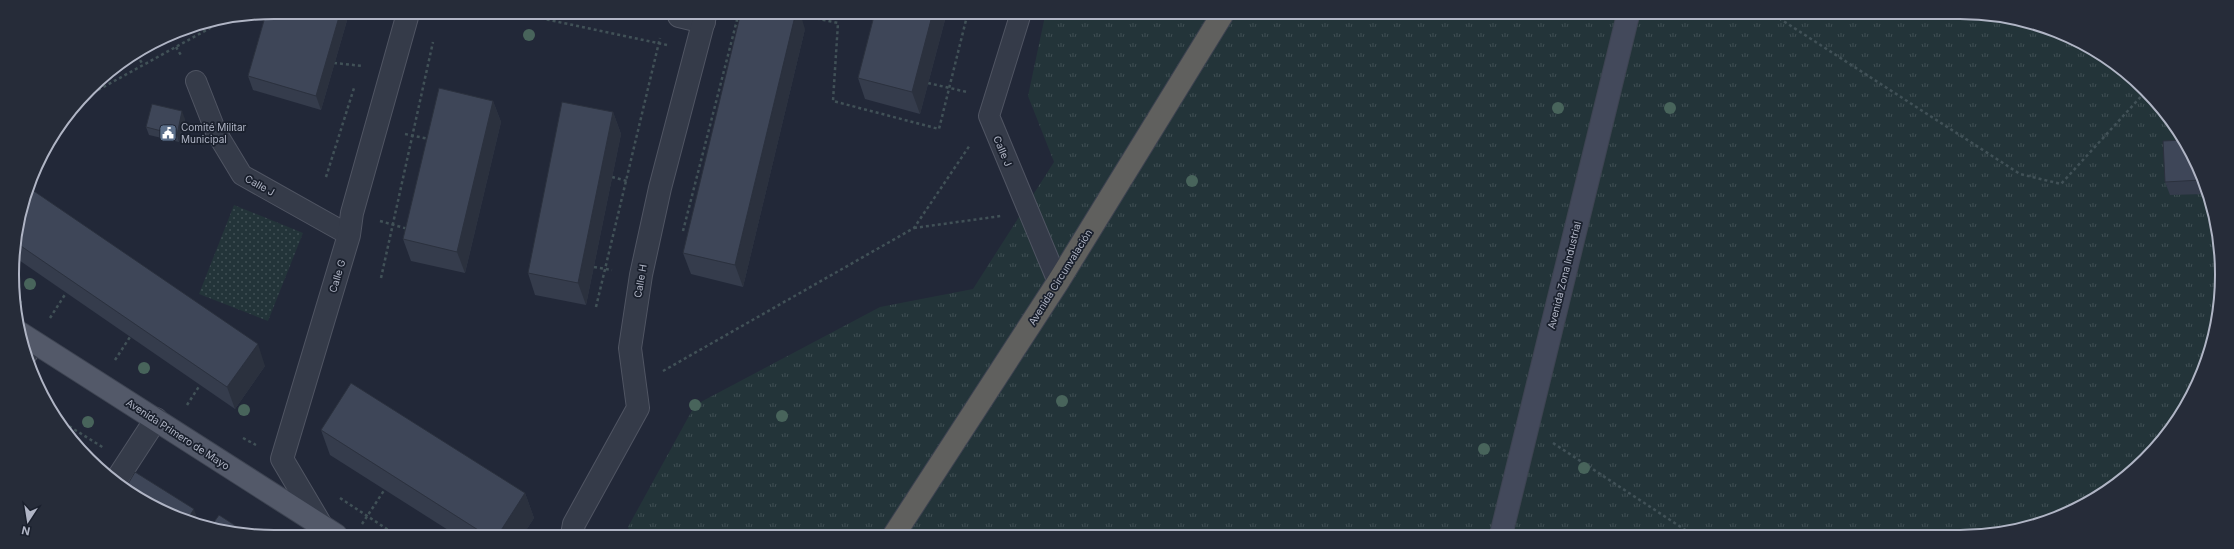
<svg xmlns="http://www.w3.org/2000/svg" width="2234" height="549" font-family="Inter,sans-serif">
	<defs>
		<pattern id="grass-tufts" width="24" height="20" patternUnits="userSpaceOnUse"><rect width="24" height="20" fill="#233439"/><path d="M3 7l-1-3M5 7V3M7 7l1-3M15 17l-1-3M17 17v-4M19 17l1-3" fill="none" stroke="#404f54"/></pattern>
		<pattern id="park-dots" width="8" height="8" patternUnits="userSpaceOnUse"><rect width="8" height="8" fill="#233439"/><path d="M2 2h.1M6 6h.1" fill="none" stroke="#404f54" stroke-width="1.8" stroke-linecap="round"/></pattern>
	</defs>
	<rect width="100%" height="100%" fill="#222838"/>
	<!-- grass -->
	<path fill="url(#grass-tufts)" d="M1994,14L2044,26L2091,47L2133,77L2168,115L2195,159L2213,207L2221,258L2220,309L2195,391L2145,460L2075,510L1994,535H631L628,527L695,405L880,307L973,289L1054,162L1028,96L1045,16Z"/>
	<!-- park -->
	<path fill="url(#park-dots)" d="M234,205L303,233L268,321L199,294Z"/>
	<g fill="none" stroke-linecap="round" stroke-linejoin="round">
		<defs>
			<g id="service">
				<path d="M1020,16L989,116L1058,282"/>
				<path d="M196,81L216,132L242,175L349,235"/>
				<path d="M25,357L34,343"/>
			</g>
			<g id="minor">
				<path d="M679,16L704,22"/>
				<path d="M115,482L156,419"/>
				<path d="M318,530L321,525L282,459L349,235L352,213L407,17"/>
				<path d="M572,535L574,524L638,408L630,348L641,275L660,188L705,16"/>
			</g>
			<path id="secondary" d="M1501,535L1628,15"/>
			<path id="primary" d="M20,333L336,535"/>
			<path id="trunk" d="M894,535L1058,282L1222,15"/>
		</defs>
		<!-- service casing -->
		<use href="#service" stroke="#505563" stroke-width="22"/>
		<!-- minor casing -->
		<use href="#minor" stroke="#505563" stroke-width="24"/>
		<!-- secondary casing -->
		<use href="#secondary" stroke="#3e4452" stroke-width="24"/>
		<!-- primary casing -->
		<use href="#primary" stroke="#3e4452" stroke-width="24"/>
		<!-- trunk casing -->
		<use href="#trunk" stroke="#3d4250" stroke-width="24"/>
		<!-- path -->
		<g stroke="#415157" stroke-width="2.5" stroke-dasharray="3 3" stroke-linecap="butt">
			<path d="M1774,15L2020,174L2061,184L2146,91"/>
			<path d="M805,16L838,23L833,101L939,129L967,16"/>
			<path d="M535,17L667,45"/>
			<path d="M176,47L182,57"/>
			<path d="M137,55L143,65"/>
			<path d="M334,63L363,66"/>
			<path d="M928,83L967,92"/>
			<path d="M95,85L98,90L230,17"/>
			<path d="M405,134L429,139"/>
			<path d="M326,177L354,88"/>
			<path d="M612,177L627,181"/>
			<path d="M380,221L408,229"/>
			<path d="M914,228L1001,216"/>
			<path d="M683,231L738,16"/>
			<path d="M594,267L612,270"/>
			<path d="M381,278L433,42"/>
			<path d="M14,298L22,303"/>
			<path d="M596,307L660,38"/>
			<path d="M50,318L66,293"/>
			<path d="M115,360L130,337"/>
			<path d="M663,371L914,228L970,145"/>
			<path d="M187,405L200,385"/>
			<path d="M59,420L104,448"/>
			<path d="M243,438L256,445"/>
			<path d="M1553,443L1693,535"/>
			<path d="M340,498L396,535"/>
			<path d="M362,524L385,489"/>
		</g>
		<!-- service -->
		<use href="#service" stroke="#353b49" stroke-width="20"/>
		<!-- minor -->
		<use href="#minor" stroke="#353b49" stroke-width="22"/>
		<!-- secondary -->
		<use href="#secondary" stroke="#43495b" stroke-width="22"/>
		<!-- primary -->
		<use href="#primary" stroke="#535969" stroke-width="22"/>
		<!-- trunk -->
		<use href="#trunk" stroke="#60605e" stroke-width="22"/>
	</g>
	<!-- trees -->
	<g fill="#48645b">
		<circle cx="529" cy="35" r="6"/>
		<circle cx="1558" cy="108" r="6"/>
		<circle cx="1670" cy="108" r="6"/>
		<circle cx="1192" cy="181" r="6"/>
		<circle cx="30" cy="284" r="6"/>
		<circle cx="144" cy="368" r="6"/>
		<circle cx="1062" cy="401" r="6"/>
		<circle cx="695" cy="405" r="6"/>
		<circle cx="244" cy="410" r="6"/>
		<circle cx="782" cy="416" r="6"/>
		<circle cx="88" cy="422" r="6"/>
		<circle cx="1484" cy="449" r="6"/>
		<circle cx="1584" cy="468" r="6"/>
	</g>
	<!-- wall -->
	<g fill="#353c4c">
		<path d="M946,16L920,114L865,99L858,78Z"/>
		<path d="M265,17H348L321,110L253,90L248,76Z"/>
		<path d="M805,29L743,287L691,274L683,253Z"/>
		<path d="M493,101L501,122L465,273L411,261L403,239Z"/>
		<path d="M613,112L621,134L586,305L535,295L528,273Z"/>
		<path d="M185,119L179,142L149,135L146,127Z"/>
		<path d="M2195,159L2206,194L2170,195L2165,182Z"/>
		<path d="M21,206L265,366L235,409L13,256Z"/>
		<path d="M321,430L525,493L534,518L523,535H456L330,455Z"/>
	</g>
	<!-- shaded-wall -->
	<g fill="#2b313e">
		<path d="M795,16H801L805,29L743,287L735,265Z"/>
		<path d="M932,16H946L920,114L912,92Z"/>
		<path d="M339,17H348L321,110L316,96Z"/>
		<path d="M493,101L501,122L465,273L457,252Z"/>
		<path d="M182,111L185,119L179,142L177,135Z"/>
		<path d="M613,112L621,134L586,305L578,283Z"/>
		<path d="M2201,175L2206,188V194L2201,180Z"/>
		<path d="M258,344L265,366L235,409L227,387Z"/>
		<path d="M525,493L534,518L523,535H498Z"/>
		<path d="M194,509L198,521L189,517Z"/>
	</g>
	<!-- building -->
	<g fill="#3e4658" stroke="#2b313e">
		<path d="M740,16H795L735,265L683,253Z"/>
		<path d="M874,16H932L912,92L858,78Z"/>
		<path d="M265,17H339L316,96L248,76Z"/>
		<path d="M439,88L493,101L457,252L403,239Z"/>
		<path d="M562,102L613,112L578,283L528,273Z"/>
		<path d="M152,104L182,111L177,135L146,127Z"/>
		<path d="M2183,140L2195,159L2201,175V180L2165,182L2163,141Z"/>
		<path d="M28,187L258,344L227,387L15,242L21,206Z"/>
		<path d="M351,383L525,493L498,535H486L321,430Z"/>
		<path d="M135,472L194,509L189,517L143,502L125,489Z"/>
		<path d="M219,515L250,535H240L212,525Z"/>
	</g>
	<!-- icons -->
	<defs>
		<symbol id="civic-square" viewBox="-11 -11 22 22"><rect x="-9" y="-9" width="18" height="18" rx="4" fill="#5c6f8a" stroke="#1a202d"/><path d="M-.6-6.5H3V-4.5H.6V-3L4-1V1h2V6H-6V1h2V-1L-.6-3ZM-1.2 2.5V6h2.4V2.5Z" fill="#fff"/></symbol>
	</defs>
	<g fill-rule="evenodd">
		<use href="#civic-square" x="158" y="123" width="20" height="20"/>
	</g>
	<g text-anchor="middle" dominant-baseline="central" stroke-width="3.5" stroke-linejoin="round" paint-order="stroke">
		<!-- poi labels -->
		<g font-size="10" fill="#b0b5c5" stroke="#1a202d" text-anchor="start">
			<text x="181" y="127">Comité Militar<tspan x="181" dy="12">Municipal</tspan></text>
		</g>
		<!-- street labels -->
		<g font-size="10" fill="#b0b5c5" stroke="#1a202d">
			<text transform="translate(1003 151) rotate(67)">Calle J</text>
			<text transform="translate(260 185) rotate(29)">Calle J</text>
			<text transform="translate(1564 275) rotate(-76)">Avenida Zona Industrial</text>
			<text transform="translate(337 276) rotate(-73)">Calle G</text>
			<text transform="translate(1060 277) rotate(-58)">Avenida Circunvalación</text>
			<text transform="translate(640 281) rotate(-80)">Calle H</text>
			<text transform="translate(178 434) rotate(33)">Avenida Primero de Mayo</text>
		</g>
	</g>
	<!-- crop -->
	<path d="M0 0H2234V549H0ZM274 19H1960A255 255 0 0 1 2215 274V275A255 255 0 0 1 1960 530H274A255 255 0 0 1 19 275V274A255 255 0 0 1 274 19Z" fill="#262c39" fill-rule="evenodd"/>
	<path fill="none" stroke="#b0b5c5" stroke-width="2" d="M274 19H1960A255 255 0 0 1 2215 274V275A255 255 0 0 1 1960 530H274A255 255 0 0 1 19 275V274A255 255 0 0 1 274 19Z"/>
	<!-- north arrow -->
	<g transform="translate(28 521) rotate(192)" stroke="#1a202d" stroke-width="3" paint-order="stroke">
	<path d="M0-3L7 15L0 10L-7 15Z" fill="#b0b5c5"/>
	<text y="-6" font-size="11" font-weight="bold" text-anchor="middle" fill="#b0b5c5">N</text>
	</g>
</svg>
